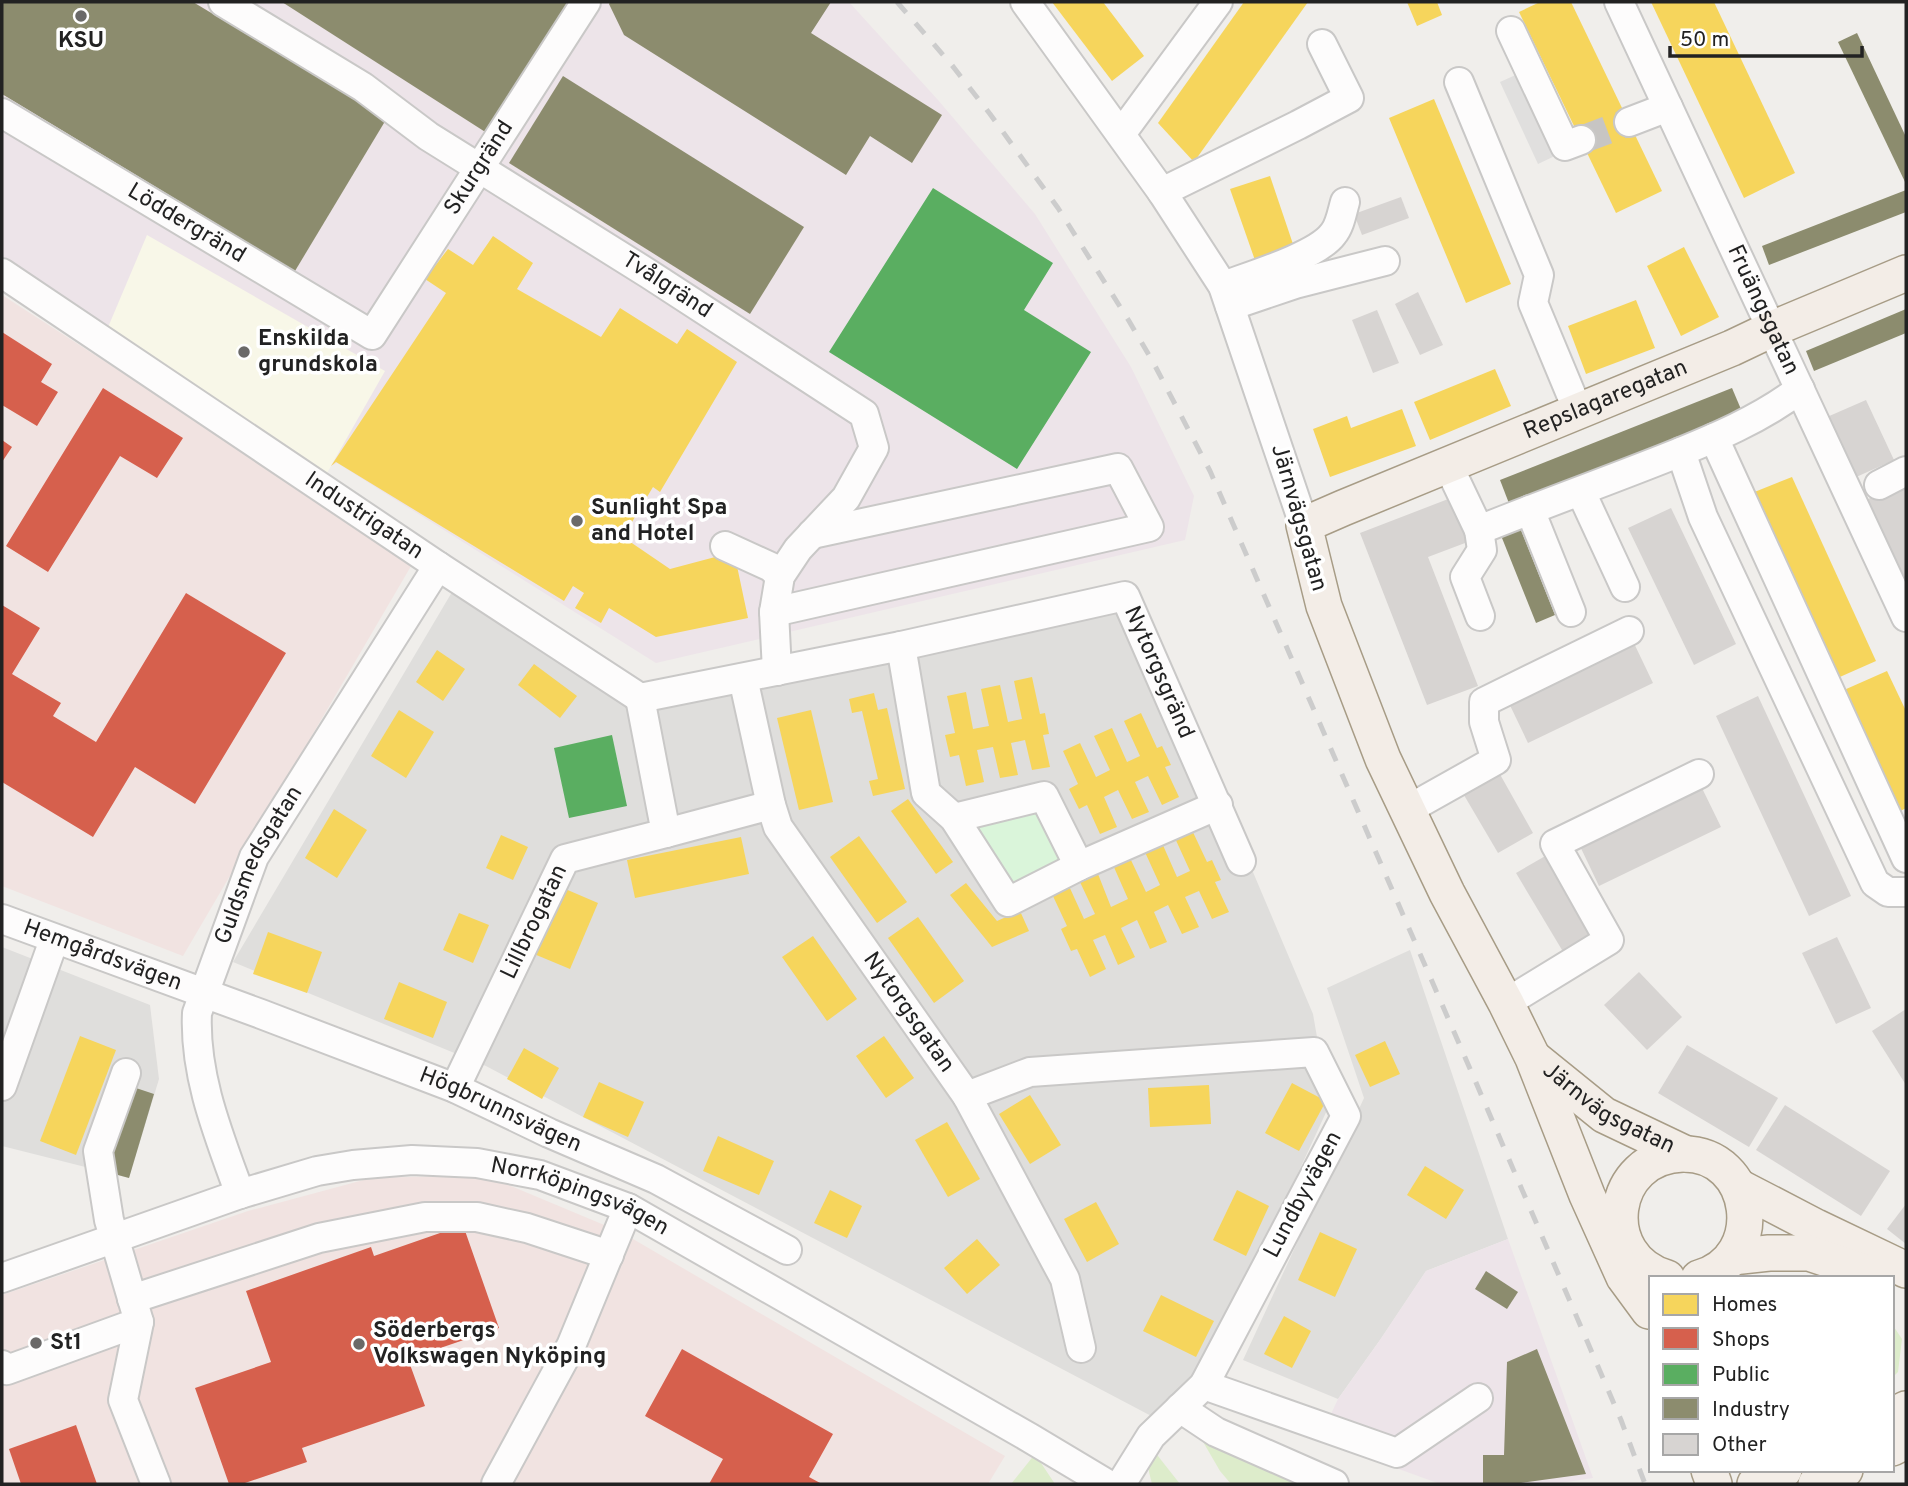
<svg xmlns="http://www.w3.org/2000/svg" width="1908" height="1486" font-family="Overpass,sans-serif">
	<rect width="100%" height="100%" fill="#f0eeeb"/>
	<!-- residential -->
	<g fill="#dfdedc">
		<path d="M455,587L630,708L1140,605L1313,1014L1329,1106L1215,1352L1157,1419L486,1066L233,962Z"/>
		<path d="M2,947L150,1005L159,1079L129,1178L2,1146Z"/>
		<path d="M1410,950L1508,1239L1426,1271L1380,1340L1338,1399L1243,1360L1364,1098L1327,988Z"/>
	</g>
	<!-- commercial -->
	<g fill="#f1e3e1">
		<path d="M2,295L414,561L183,956L2,886Z"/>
		<path d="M485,1175L621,1232L1005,1456L988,1484H2V1295L248,1211L371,1178Z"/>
	</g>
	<!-- industrial -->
	<g fill="#ede4e9">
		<path d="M2,2H849L938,100L1035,214L1131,367L1194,496L1185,540L656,663L337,463L331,466L2,266Z"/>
		<path d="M1508,1239L1593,1478L1554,1484H1440L1319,1440L1338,1399L1380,1340L1426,1271Z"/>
	</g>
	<!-- education -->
	<path fill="#f8f7e8" d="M147,235L385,371L327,473L106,332Z"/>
	<!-- grass -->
	<g fill="#ddeccb">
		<path d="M1892,1324L1902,1339L1898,1372L1892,1378Z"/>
		<path d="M1202,1440L1260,1464L1304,1484H1231L1220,1471Z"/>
		<path d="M1154,1451L1180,1484H1152L1149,1472V1455Z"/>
		<path d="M1035,1454L1055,1484H1011Z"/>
	</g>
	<!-- park -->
	<path fill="#daf5da" d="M1038,805L1067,861L1014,888L971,820Z"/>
	<!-- parking -->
	<path fill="#e0dfde" d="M1520,73L1559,154L1538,164L1500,82Z"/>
	<!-- homes -->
	<g fill="#f6d55c">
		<path d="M1052,2H1103L1144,56L1112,81Z"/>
		<path d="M1244,2H1308L1194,162L1158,123Z"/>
		<path d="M1407,2H1437L1442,15L1417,26Z"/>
		<path d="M1540,2H1571L1662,191L1616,213L1519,12Z"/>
		<path d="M1651,2H1714L1795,173L1744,198Z"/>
		<path d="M1434,99L1511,284L1466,303L1389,118Z"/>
		<path d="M1270,176L1296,253L1257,266L1230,189Z"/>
		<path d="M493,236L533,263L517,289L601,337L620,308L677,344L687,329L737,362L660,492L653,487L623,537L670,569L734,552L748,618L656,637L609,608L601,623L575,608L584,593L573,586L564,601L336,462L331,466L446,293L425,279L448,249L473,265Z"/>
		<path d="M1684,247L1719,317L1681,336L1647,266Z"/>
		<path d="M1636,300L1655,348L1586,374L1568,326Z"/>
		<path d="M1495,369L1511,406L1430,440L1414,402Z"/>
		<path d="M1402,409L1416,446L1330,477L1313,429L1347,416L1351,428Z"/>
		<path d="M1792,477L1876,661L1833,680L1747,495Z"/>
		<path d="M437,650L465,669L443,701L416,682Z"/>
		<path d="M534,664L577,696L560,718L518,685Z"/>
		<path d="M1887,671L1906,711V808L1897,813L1844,690Z"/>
		<path d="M1032,677L1040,714L1045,713L1049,734L1043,735L1050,767L1032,770L1025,740L1011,743L1018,775L1000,778L993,747L977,750L984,782L966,786L959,755L950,757L945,735L955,733L947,696L966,692L973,729L978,728L989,726L981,689L1000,685L1008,722L1022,719L1014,681Z"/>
		<path d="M874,693L878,710L887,708L905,789L873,796L869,781L878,779L862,711L852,713L849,699Z"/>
		<path d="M399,710L434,732L406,778L371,756Z"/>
		<path d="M811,710L833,802L799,810L777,718Z"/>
		<path d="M1141,713L1157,748L1162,746L1171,765L1165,767L1179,797L1162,805L1148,776L1135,782L1149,812L1132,819L1118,790L1104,797L1117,827L1100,834L1087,805L1079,809L1069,789L1078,784L1063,751L1080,743L1096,777L1110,770L1094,736L1112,728L1127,762L1140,756L1124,721Z"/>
		<path d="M908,799L953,862L936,874L891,811Z"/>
		<path d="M334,809L367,830L337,878L305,858Z"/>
		<path d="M1191,828L1207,862L1212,860L1221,880L1215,882L1229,912L1212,919L1199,891L1185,897L1199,927L1182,934L1168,905L1154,912L1167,942L1150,949L1137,920L1121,928L1135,957L1118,965L1105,935L1093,940L1106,969L1090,977L1077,949L1071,951L1061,929L1067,926L1052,894L1069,886L1084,919L1095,914L1080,882L1098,874L1111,907L1128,899L1113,865L1130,858L1146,892L1160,885L1144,850L1162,843L1177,877L1190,871L1174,836Z"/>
		<path d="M501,835L528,847L513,880L486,868Z"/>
		<path d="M859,836L907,902L877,923L830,857Z"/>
		<path d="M741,837L749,874L635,898L627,860Z"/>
		<path d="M966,883L997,921L1020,911L1029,931L992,947L950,895Z"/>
		<path d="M563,888L598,903L570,969L534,954Z"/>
		<path d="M459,913L489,925L473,963L443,950Z"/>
		<path d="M918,917L964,981L934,1003L888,938Z"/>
		<path d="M268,932L322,952L307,993L253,974Z"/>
		<path d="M813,936L857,999L827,1021L782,957Z"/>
		<path d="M399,982L447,1002L433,1038L384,1019Z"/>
		<path d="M80,1036L116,1050L76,1155L40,1141Z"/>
		<path d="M884,1036L914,1078L886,1098L856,1056Z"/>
		<path d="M1385,1041L1400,1074L1370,1087L1355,1055Z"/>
		<path d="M524,1048L559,1068L542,1099L507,1079Z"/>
		<path d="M599,1082L644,1102L628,1137L583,1117Z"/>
		<path d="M1292,1083L1326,1101L1299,1151L1265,1133Z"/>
		<path d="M1209,1085L1211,1124L1150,1127L1148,1088Z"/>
		<path d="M1030,1095L1061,1145L1030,1164L999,1114Z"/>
		<path d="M947,1122L980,1179L948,1197L915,1140Z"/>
		<path d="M718,1136L774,1161L759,1195L703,1171Z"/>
		<path d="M1425,1166L1464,1190L1446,1219L1407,1195Z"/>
		<path d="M830,1190L862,1206L847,1238L814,1223Z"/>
		<path d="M1237,1190L1269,1206L1246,1256L1213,1240Z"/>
		<path d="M1096,1202L1119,1244L1087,1262L1064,1219Z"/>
		<path d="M1320,1232L1357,1249L1335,1297L1298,1280Z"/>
		<path d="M977,1239L1000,1265L967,1294L944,1268Z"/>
		<path d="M1161,1295L1214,1321L1196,1357L1143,1331Z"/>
		<path d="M1284,1316L1311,1331L1292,1368L1264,1354Z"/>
	</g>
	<!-- shops -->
	<g fill="#d6604d">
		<path d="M2,332L52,364L41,382L58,392L37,426L2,405Z"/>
		<path d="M103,388L183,438L157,478L120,456L48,572L6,546Z"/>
		<path d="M2,440L12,447L2,462Z"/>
		<path d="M186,593L286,653L195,804L135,767L93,837L2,782V605L40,628L12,674L61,703L53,716L96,742Z"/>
		<path d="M463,1225L499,1328L408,1359L425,1406L302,1448L307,1462L242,1484H229L195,1388L271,1362L246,1291L371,1247L374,1256Z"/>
		<path d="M682,1349L833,1434L809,1477L822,1484H709L723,1459L645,1416Z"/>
		<path d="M76,1425L97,1484H21L9,1449Z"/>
	</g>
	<!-- public -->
	<g fill="#5aae61">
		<path d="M933,188L1053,263L1024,310L1091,352L1017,469L829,352Z"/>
		<path d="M612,735L627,806L569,818L554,748Z"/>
	</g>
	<!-- industry -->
	<g fill="#8c8c6e">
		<path d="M2,2H193L387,118L295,271L2,94Z"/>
		<path d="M282,2H574L490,135Z"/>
		<path d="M610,2H831L811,33L942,115L912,163L870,136L846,175L624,35L609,4Z"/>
		<path d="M1857,33L1906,137V184L1838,42Z"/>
		<path d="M563,76L804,227L750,314L509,163Z"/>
		<path d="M1906,190V212L1769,265L1762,246Z"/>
		<path d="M1906,309V333L1814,371L1806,351Z"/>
		<path d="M1732,388L1743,414L1510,506L1500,480Z"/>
		<path d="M1519,525L1555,615L1536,623L1500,533Z"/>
		<path d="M133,1087L154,1094L129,1178L107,1172Z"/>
		<path d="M1486,1271L1518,1292L1507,1309L1475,1289Z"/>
		<path d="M1537,1349L1586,1474L1514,1484H1483V1455H1504L1507,1362Z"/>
	</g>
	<!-- building -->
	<g fill="#d7d4d2">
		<path d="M1401,197L1409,218L1362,235L1354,214Z"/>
		<path d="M1418,292L1443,345L1420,355L1395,304Z"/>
		<path d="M1377,310L1399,363L1373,373L1352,320Z"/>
		<path d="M1866,400L1894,460L1854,478L1827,417Z"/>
		<path d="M1906,481V584L1866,500Z"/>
		<path d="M1456,496L1473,540L1428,557L1478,686L1427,705L1360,533Z"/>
		<path d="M1671,508L1736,644L1694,665L1628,528Z"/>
		<path d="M1631,637L1653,683L1528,743L1506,697Z"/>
		<path d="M1758,696L1851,896L1809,916L1716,716Z"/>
		<path d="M1497,769L1533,833L1498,853L1461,790Z"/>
		<path d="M1700,784L1721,827L1599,886L1578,842Z"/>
		<path d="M1547,855L1596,937L1565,955L1516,873Z"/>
		<path d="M1837,937L1871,1008L1836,1024L1802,953Z"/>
		<path d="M1639,972L1682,1017L1647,1050L1604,1005Z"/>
		<path d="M1906,1009V1085L1872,1031Z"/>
		<path d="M1687,1045L1778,1098L1749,1147L1658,1093Z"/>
		<path d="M1785,1105L1890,1171L1861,1216L1756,1150Z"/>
		<path d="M1906,1204V1244L1887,1229Z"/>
	</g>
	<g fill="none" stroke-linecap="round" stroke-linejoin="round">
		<!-- minor-tunnel -->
		<path stroke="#c7c5c3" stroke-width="28" stroke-dasharray="28 14" stroke-linecap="butt" d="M1581,140L1629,122"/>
		<defs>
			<g id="minor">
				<path id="s1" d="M223,2L363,87L428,136L649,274L864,414L874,448L846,498L798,549L780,576L774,612L777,671"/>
				<path d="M1025,2L1162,192L1223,286L1304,525"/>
				<path id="s2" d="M1619,2L1906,617"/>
				<path d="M1511,31L1565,146L1581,140"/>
				<path d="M1459,82L1539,275L1533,303L1578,411"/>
				<path id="s3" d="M2,113L372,335L586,2"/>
				<path d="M1629,122L1668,107"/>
				<path d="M1121,134L1218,2"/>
				<path d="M1162,192L1298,125L1349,98L1322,44"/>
				<path id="s4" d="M2,273L438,566L640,698L901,646L926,793L954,818L1008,902L1079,866L1218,805"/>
				<path d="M1223,286C1250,276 1317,256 1333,234C1340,226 1342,212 1345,202"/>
				<path d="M1230,306L1295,284L1385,261"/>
				<path d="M1714,438L1906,858"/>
				<path d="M1681,452L1703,517L1875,883L1888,892H1906"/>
				<path d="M1448,465L1479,530C1541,505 1605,482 1668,457C1713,439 1761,419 1800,389"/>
				<path d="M1879,485L1906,471"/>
				<path d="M1581,492L1625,587"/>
				<path d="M1530,510L1571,612"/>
				<path d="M1479,530L1482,550L1465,577L1480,616"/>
				<path d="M725,546L771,567L780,576"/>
				<path d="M774,612L1149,527L1118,468L812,534"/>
				<path id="s5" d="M901,646L1125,596L1241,861"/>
				<path id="s6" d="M743,678L771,805L778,827L967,1096L1065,1279L1081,1348"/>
				<path d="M1407,810L1496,760L1484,722V702L1629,631"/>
				<path d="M954,818L1044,796L1079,866"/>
				<path d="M666,833L771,805"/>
				<path id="s7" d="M2,919L261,1014L455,1088L549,1133L656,1179L787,1250"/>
				<path d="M1506,1003L1609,940L1555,844L1699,774"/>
				<path d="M2,1086L54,940"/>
				<path id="s8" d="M455,1088L565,859L666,833L640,698"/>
				<path d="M967,1096L1030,1072L1314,1052L1346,1116L1204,1385L1151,1436L1121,1484"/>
				<path id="s9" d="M240,1194C219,1136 194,1076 197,1013L254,857L438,566"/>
				<path id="s10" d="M2,1278L240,1194L317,1171L353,1165L412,1160L477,1163L540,1175L628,1208L1030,1438L1107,1484"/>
				<path d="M132,1299L319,1238L425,1217H477L527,1228L609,1255"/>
				<path d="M139,1322L123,1400L156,1484"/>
				<path d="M2,1365L7,1370L139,1322L109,1220L98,1151L126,1073"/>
				<path d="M1204,1385L1397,1453L1478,1398"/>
				<path d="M1180,1408L1216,1432L1334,1484"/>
				<path d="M496,1484L571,1346L628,1208"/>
			</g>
			<g id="major">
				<path id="s11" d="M1536,1060L1604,1115L1686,1154"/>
				<path d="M1739,1187L1816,1227L1906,1270"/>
				<path d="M1732,1257L1769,1253H1809L1866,1272"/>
				<path d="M1667,1278C1596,1257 1609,1156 1683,1154C1755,1153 1769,1259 1699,1278"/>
				<path id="s12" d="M1649,1311L1624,1277L1587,1195L1533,1058L1506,1003L1447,893L1383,759L1324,606L1304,525L1343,508L1732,348L1772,329L1906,273"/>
				<path d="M1892,1416L1906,1409"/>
				<path d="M1892,1448L1906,1441"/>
				<path d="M1709,1470L1714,1484"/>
				<path d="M1755,1484L1784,1470"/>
				<path d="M1816,1484L1845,1470"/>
			</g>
		</defs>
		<!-- minor casing -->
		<use href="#minor" stroke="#c9c8c7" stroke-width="32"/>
		<!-- major casing -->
		<use href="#major" stroke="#a79c86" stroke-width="38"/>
		<!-- minor -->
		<use href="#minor" stroke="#fdfcfc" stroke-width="28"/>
		<!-- major -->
		<use href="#major" stroke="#f3ede7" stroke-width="35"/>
		<!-- rail -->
		<path stroke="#ccc" stroke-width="5" stroke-dasharray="14 14" stroke-linecap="butt" d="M897,2L951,64L990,114L1058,208L1129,321L1153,362L1210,471L1471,1071L1621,1420L1645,1484"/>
	</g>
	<!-- markers -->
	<g fill="#6a6968" stroke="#fff" stroke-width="2.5">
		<circle cx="81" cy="16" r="7"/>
		<circle cx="244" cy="352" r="7"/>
		<circle cx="577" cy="521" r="7"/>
		<circle cx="36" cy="1343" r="7"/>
		<circle cx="359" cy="1344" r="7"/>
	</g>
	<g text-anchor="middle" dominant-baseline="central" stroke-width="7" stroke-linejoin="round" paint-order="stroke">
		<!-- poi labels -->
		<g font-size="23" font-weight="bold" fill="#222" stroke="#fff" text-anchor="start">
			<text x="81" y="41" text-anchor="middle">KSU</text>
			<text x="258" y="339">Enskilda<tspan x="258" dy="26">grundskola</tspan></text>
			<text x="591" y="508">Sunlight Spa<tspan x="591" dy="26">and Hotel</tspan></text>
			<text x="373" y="1331">Söderbergs<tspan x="373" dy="26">Volkswagen Nyköping</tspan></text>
			<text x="50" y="1343">St1</text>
		</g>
		<!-- street labels -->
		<g font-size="23" fill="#222" stroke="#fff">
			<text stroke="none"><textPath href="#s3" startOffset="630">Skurgränd</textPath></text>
			<text stroke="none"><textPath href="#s3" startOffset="215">Löddergränd</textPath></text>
			<text stroke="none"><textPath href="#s1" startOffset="527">Tvålgränd</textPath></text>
			<text stroke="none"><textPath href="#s2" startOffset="340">Fruängsgatan</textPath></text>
			<text stroke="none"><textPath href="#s12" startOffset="1188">Repslagaregatan</textPath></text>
			<text stroke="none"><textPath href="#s4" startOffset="436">Industrigatan</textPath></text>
			<text transform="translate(1298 518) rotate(74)">Järnvägsgatan</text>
			<text stroke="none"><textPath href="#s5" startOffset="313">Nytorgsgränd</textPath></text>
			<text stroke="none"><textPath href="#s9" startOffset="348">Guldsmedsgatan</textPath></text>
			<text stroke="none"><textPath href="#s8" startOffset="184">Lillbrogatan</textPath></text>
			<text stroke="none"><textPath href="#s7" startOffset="107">Hemgårdsvägen</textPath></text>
			<text stroke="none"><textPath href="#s6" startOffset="380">Nytorgsgatan</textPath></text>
			<text stroke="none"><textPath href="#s11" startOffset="88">Järnvägsgatan</textPath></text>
			<text stroke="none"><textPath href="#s7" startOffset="534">Högbrunnsvägen</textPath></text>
			<text transform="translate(1304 1195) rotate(-62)">Lundbyvägen</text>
			<text stroke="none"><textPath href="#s10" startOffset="602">Norrköpingsvägen</textPath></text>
		</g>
	</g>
	<!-- border -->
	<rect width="1908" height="1486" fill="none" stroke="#222222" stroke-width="7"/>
	<!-- legend -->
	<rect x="1649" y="1276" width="245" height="196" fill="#ffffff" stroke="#a7a7a7" stroke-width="2"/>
	<rect x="1663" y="1294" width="35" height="21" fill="#f6d55c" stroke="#a7a7a7" stroke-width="2"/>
	<text x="1712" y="1311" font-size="21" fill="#222222">Homes</text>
	<rect x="1663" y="1328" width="35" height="21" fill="#d6604d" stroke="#a7a7a7" stroke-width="2"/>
	<text x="1712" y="1346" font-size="21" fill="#222222">Shops</text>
	<rect x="1663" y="1364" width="35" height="21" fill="#5aae61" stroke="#a7a7a7" stroke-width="2"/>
	<text x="1712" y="1381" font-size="21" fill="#222222">Public</text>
	<rect x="1663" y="1398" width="35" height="21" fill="#8c8c6e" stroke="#a7a7a7" stroke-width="2"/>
	<text x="1712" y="1416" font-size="21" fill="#222222">Industry</text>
	<rect x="1663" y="1434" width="35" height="21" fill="#d7d4d2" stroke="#a7a7a7" stroke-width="2"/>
	<text x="1712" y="1451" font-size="21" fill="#222222">Other</text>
	<!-- scale -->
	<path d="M1670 46v10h192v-10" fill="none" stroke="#222222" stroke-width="3.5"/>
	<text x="1680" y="46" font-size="21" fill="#222222" stroke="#ffffff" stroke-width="5" paint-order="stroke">50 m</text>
</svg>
